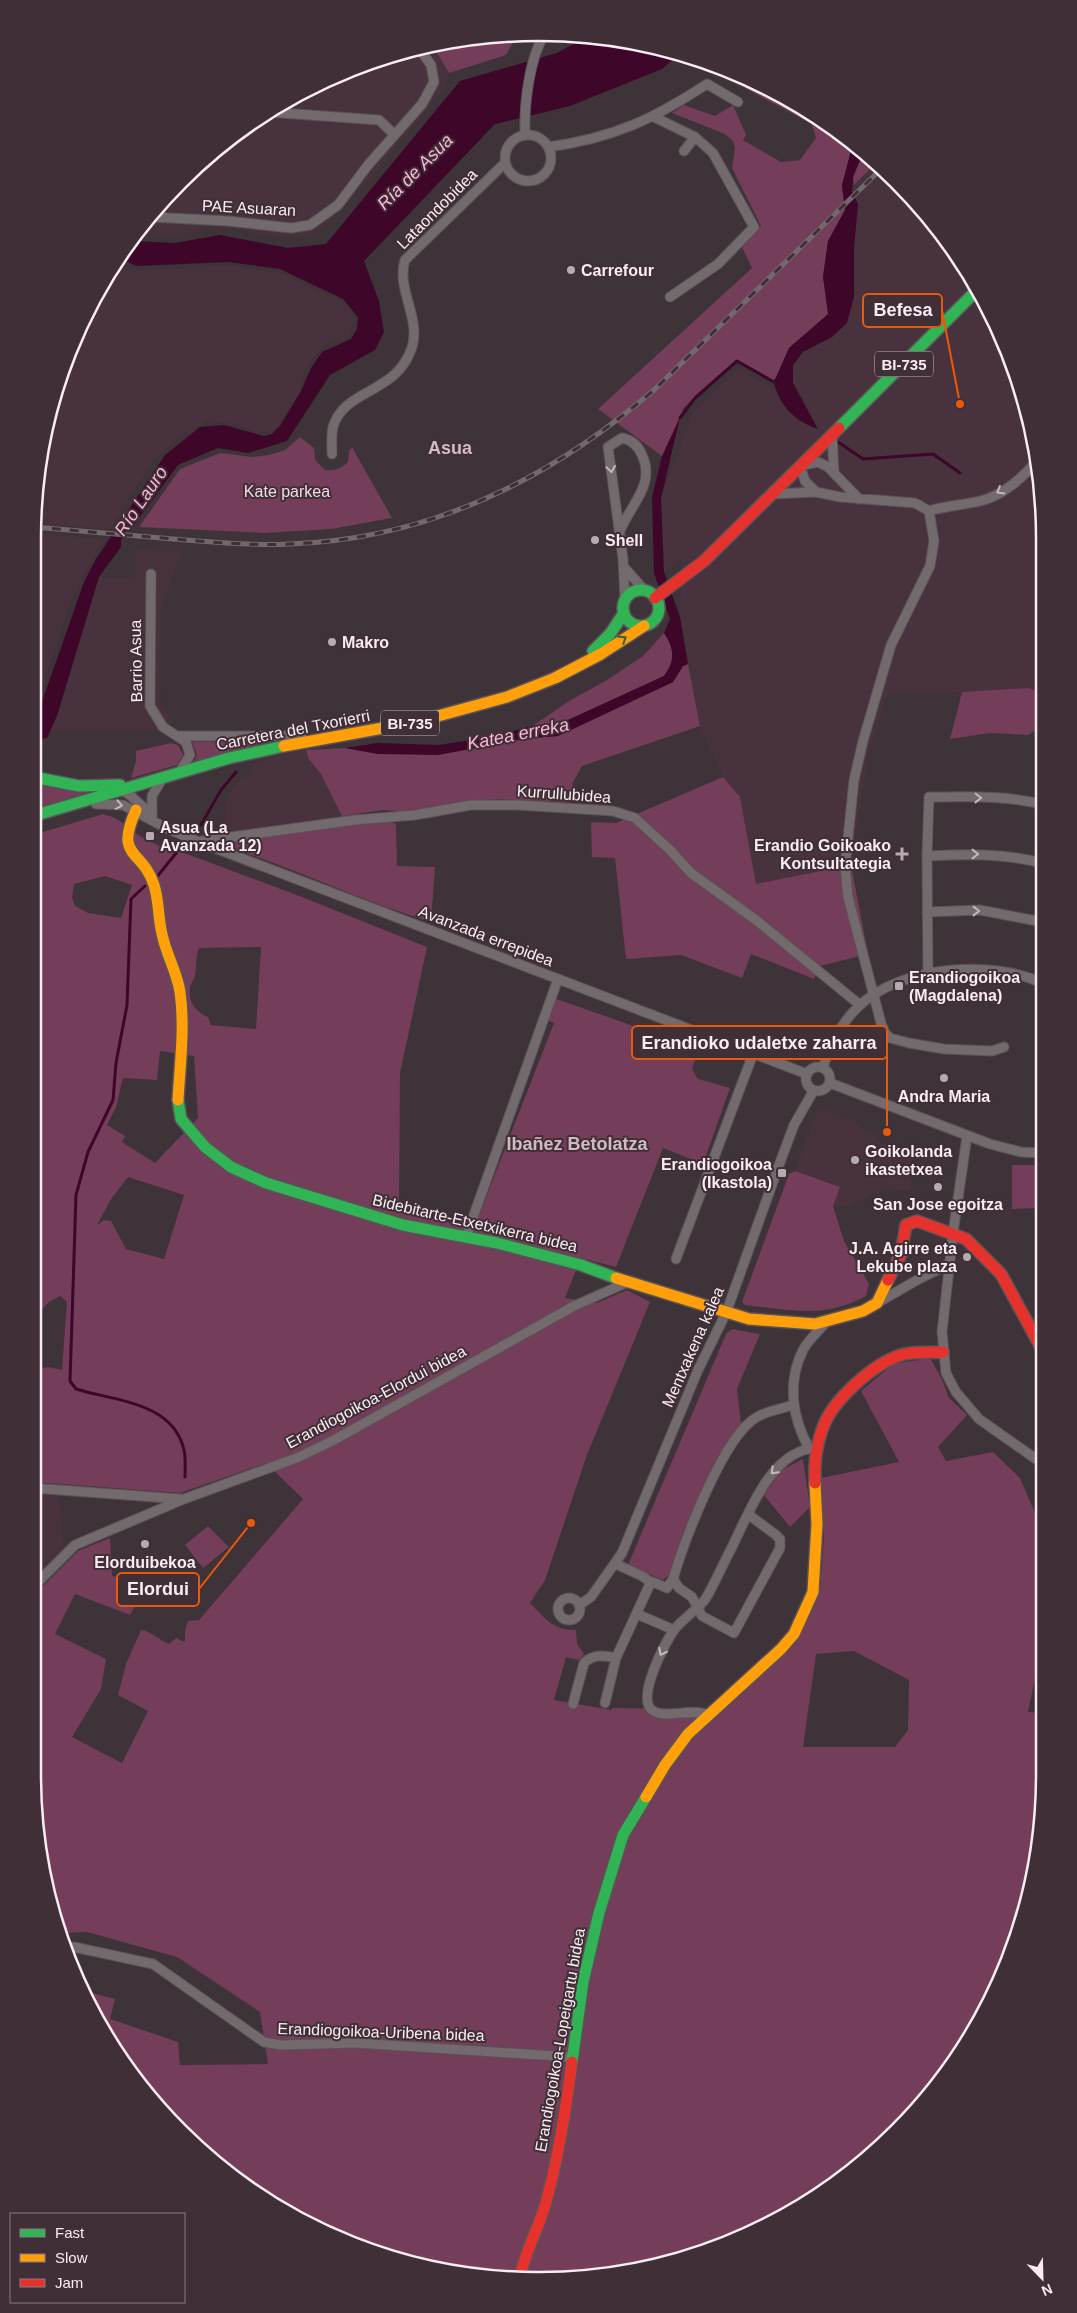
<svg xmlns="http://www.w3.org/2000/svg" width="1077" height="2313" font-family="Arial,sans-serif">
	<rect width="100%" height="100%" fill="#3d3338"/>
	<!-- built -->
	<g fill="#48323d">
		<path d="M430,45L449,73L446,87L370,178L331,221L309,236L284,237L208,226L177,237L136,235L181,181L257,118L345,71Z"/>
		<path d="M874,165L940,230L1006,345L1040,472L1041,692L1028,688L962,692L888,693L868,755L851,865L756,884L740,797L723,777L700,726L680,617L681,559L664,572L661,498L693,412L737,369L775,389L788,410L802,424L804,400L793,383V365L803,352L832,337L854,248L858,204L852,192L854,185Z"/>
		<path d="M115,263L138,271L229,265L280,273L342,301L353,315L354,323L347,338L330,343L319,351L304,371L300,391L276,429L270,433L251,431L239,425L209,420L180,436L152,462L110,529L34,523L42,440L71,345Z"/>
		<path d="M33,533L103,539L68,608L40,698L33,696Z"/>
		<path d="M136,550L182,551L161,607L160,703L173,722L155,731H50L99,577L136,579Z"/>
		<path d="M306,750L308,758L321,774L342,816L244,831L223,830L227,797L239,779L253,773L252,766L268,758Z"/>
		<path d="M822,1108L861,1124L859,1128L877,1135L875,1141L894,1148L897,1144L912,1149L911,1190L898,1191L885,1187L849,1207L833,1206L839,1187L795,1171L817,1110Z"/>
		<path d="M33,1493L59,1495L64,1548L33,1577Z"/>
	</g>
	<!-- green -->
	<g fill="#743d5a" fill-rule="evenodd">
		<path d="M517,35L506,55L449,73L432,45Z"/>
		<path d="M691,59L732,71L846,137L853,143L842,185L845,210L828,241L823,277L829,314L789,348L774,382L737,361L683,408L670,462L598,409L752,268L741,245L761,226L732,168L735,148L733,141L725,134L672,113L684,105L715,116L733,105L746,135L743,140L781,162L800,160L816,138L812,124Z"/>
		<path d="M863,153L874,165L854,185L853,177Z"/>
		<path d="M300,437L314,448L315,460L325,470C334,471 341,469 348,462L349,451L352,447L392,518L331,529L264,533L139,527L180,469L220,453L252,457L269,455L285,450Z"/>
		<path d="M664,633C674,648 676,660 664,676L557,725H534L569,701L607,680L643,656Z"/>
		<path d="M688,664L700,726L582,766L572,784L577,797L571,802L498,799L457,802L415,812L382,810L342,816L321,774L308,758L306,750L345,748L378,754L558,736L673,682L683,666Z"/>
		<path d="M1028,688L1041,692V732L1034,731L1028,735L990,733L950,739L962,692Z"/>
		<path d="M271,741L193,764L197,755L192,742Z"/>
		<path d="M171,743L178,745L183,755L177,765L131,778L136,761V751Z"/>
		<path d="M723,777L740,797L756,884L851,865L868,954L820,966L814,979L751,954L742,978L681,955L626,959L615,858L592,857L591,822L616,823Z"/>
		<path d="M33,784L88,794L33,808Z"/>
		<path d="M103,814C121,819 119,821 133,831C148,843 169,850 187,854L302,897L427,947L400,1073L399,1209L458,1225L473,1231L554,1023L540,1017L548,996L699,1049L692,1069L698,1079L730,1088L703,1164L663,1148L616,1267L581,1258L565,1298L597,1303L627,1290L650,1302L587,1455L545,1580L530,1603C545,1618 552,1630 576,1630L577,1644L584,1654L579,1660L566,1657L554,1700L612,1710V1708L721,1709L802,1632L820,1590L824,1537L821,1478L899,1462L861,1391L893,1364L930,1358L941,1377L949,1398L967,1415L938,1447L946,1461L993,1452L1020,1478L1044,1534V1635L1028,1712L1044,1713V1752L1040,1788L1043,1790L1035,1873L1006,1968L977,2028L919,2108L847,2176L791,2213L701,2254L605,2276L538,2280L440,2271L376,2254L286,2213L230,2176L158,2108L100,2027L84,1991L115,1999L110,2019L178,2042L180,2065L268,2064L260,2012L177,1957L87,1932L58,1933L42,1873L33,1775V1596L78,1551L110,1538L112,1576L149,1581L130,1615L75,1594L55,1634L106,1659L101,1689L72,1737L122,1763L148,1711L118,1695L126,1664L141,1630C151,1631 159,1640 169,1644L176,1638L185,1642V1631L188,1621L199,1620L303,1499L266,1463L180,1493L33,1482V1370L48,1367L62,1370L67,1302L60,1296L49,1302L37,1315L33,1306V835ZM105,876L132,885L121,918L88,913L75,906L72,898L74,884ZM261,947L256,1029L211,1025L208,1017C196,1012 188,1002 190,988C190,984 194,980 195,976C197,966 195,959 199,948ZM160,1051L194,1056L198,1118L155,1163L122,1142L125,1136L107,1125L116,1107L123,1078L157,1080ZM128,1177L184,1195L164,1259L126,1249L111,1221L104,1220L97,1225L111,1199ZM854,1651L909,1680L908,1730L895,1747H803L816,1654Z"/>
		<path d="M386,821L396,824L397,866L435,867L431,922C363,902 299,870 231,848L234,840L353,823Z"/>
		<path d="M1012,1165H1042L1043,1208L1012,1209Z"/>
		<path d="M795,1171L840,1187L833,1206L844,1241L869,1284L866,1296C824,1319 790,1310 745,1305L742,1302L789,1174Z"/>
		<path d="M732,1329L760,1334L737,1389L741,1424L720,1457L699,1496L684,1530L669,1575L663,1580L628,1565L726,1334Z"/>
		<path d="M803,1459L810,1507L790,1527L764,1495L780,1471Z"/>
		<path d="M208,1526L229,1547L203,1568L185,1545Z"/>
	</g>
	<!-- water -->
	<g fill="#3e0729">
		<path d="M586,37L637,42L678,55L662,69L570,106L495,124L364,261L379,301L384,332L375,350L330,375L287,441L248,453L218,448L178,465L133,526C125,530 120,538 121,547L99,577L57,716L47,738L33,741V732L39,710L84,582L96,559L165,455L200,427L224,425L264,436L272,434L280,426L301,391L311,368L322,352L351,339L357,329L358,317L343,299L280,269L228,262L137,266L118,258L131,241L175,243L220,235L288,248L326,244L460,81L557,53Z"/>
		<path d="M853,143L863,153L853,177L852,192L858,204L854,248V297L847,323L832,337L803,352L793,365V383L818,429C795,421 779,406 774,382L789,348L828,314L823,277L828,241L845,210L842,185Z"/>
		<path d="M681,415L661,498L664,572L680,617L688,664L683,666L673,682L558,736L530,738L438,755L378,754L345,748L378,743L439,745L495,736L534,725H557L664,676C676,660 674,648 664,633L670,619L654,573L652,497L662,456Z"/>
	</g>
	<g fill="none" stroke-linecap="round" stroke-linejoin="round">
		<!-- stream -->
		<g stroke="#3e0729" stroke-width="3">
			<path d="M680,418L695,398L737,361L774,382L776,380"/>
			<path d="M835,440L863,459L933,454L960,473"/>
			<path d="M201,825L221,790L236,772"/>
			<path d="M156,878L177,852"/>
			<path d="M145,886L131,899L127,1005L116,1063L113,1100L88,1152L76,1195L70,1381L76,1389C115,1401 173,1402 184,1450C186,1458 185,1468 185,1477"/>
		</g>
		<defs>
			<g id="street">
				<path d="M268,112L379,120L394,134"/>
				<path d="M654,117L695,137L713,153L754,227L718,264L670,297"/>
				<path d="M525,135C524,104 529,59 545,33"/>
				<circle cx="528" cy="158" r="23"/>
				<path d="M548,147C613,138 652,120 707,84L738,102"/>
				<path d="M684,151L695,137"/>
				<path d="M151,217L228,221L291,228L310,225L338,205L368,165L422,104L434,82L431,65L419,48"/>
				<path d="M832,435L834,473"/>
				<path d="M332,454C332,445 331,435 333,427C344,388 397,395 412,347C421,318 396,289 405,260L505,163"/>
				<path d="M772,494L816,492"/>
				<path d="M859,499L828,467L818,462L800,466L805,481L816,492L840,497L915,503L929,511L934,541L930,566L891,645L863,741L854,780L845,866L848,897L881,1023L885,1033L890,1038L909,1043L944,1049L992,1051L1004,1047"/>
				<path d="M929,511C948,505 969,505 987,499C1005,493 1026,475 1037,460"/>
				<path d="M620,531C630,505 656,485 642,455C638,445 632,440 622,438L608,447L623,559L625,600"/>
				<path d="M624,567L645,591"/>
				<path d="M151,574L150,706L163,727L186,742L190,755L179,773"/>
				<path d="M178,736H288L303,738"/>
				<path d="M122,790L131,796L152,815"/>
				<path d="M96,804L123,805L166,828L199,842L807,1074"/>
				<path d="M152,815V796L162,779"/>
				<path d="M202,841L355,820L415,815L471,805H518L613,811L635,818L670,850L691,873L756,920L860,1005"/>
				<path d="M927,856C965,854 1004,853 1041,863"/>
				<path d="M927,912L980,910L1042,922"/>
				<path d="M928,973L927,856L929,797C966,797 1005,795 1041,804"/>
				<circle cx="818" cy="1079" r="12"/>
				<path d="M823,1068C830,1044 841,1023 859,1006C901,966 992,959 1042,983"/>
				<path d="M830,1083L990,1144L1021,1152L1042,1153"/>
				<path d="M967,1136L953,1233L942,1332L946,1373L956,1392L979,1419L1043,1464"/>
				<path d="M466,1237L558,979"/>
				<path d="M676,1259L753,1054"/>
				<path d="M879,1302L917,1280L949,1264"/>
				<path d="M809,1448C792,1418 787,1382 803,1350C808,1340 819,1331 826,1322"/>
				<path d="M33,1488L181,1499"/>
				<path d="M749,1515L776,1535L780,1539V1548L734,1633L702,1616L692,1597L679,1588L673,1579C684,1542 723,1436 757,1417C767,1411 781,1409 793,1405"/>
				<path d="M616,1564L642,1576L652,1583"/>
				<path d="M33,1587L75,1545L184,1499L299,1457L334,1440L574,1306L628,1282"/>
				<circle cx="569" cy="1609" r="11"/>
				<path d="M579,1605L591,1597L622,1553L698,1370L726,1313L782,1157L794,1125L814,1090"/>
				<path d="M637,1614L674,1630"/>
				<path d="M605,1703L616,1658L650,1584L653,1582L667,1588L673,1579"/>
				<path d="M573,1704L584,1663C593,1654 604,1655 616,1658"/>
				<path d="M708,1715C691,1707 665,1720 652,1710C636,1698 665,1643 674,1630C683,1618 698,1610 706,1598C715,1583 722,1566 730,1551C748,1516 770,1450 816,1448"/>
				<path d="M64,1947H74L153,1964L264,2042L281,2045L355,2043L572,2057"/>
			</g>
			<g id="fast">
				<path d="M839,428L975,292"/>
				<circle cx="641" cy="608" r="18"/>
				<path d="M593,651L610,634L624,613"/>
				<path d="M33,777L79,786L120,785"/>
				<path d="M33,816L229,758L284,746"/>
				<path d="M178,1100L181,1119L205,1147L231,1167L266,1183L403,1225L497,1243L581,1265L616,1278"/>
				<path d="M572,2062L583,1982L599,1913L623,1835L646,1797"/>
			</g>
			<g id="slow">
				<path d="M284,746L416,722L507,697L555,678L601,654L644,626"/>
				<path d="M136,810C114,859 142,848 154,885C159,900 158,918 162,934C166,954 177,972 180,992C185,1027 180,1064 178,1100"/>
				<path d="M616,1278L749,1319L815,1324L863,1311L877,1303L888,1280"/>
				<path d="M646,1797L665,1765L688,1734L781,1649L794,1634L813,1592L817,1524L815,1483"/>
			</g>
			<g id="jam">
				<path d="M655,598L704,561L839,428"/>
				<path d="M888,1280L901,1254L906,1225L917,1221L966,1239L1001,1274L1043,1351"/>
				<path d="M815,1483C814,1465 816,1447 822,1430C831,1401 873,1364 901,1355C913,1351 930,1353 943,1352"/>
				<path d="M520,2279C524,2252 539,2229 546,2202C559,2156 566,2109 572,2062"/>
			</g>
		</defs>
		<!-- street casing -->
		<use href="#street" stroke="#5b5256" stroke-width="11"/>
		<!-- fast casing -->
		<use href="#fast" stroke="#5b5256" stroke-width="14"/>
		<!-- slow casing -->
		<use href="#slow" stroke="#5b5256" stroke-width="14"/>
		<!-- jam casing -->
		<use href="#jam" stroke="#5b5256" stroke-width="14"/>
		<!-- street -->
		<use href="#street" stroke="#736a6e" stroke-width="9"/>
		<!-- fast -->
		<use href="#fast" stroke="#30b455" stroke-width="11"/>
		<!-- slow -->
		<use href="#slow" stroke="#ff9f0a" stroke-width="11"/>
		<!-- jam -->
		<use href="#jam" stroke="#e5322d" stroke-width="11"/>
		<defs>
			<path id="rail" d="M34,527C80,531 127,535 173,539C212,542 251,546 290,544C429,539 551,479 655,389L880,170"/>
		</defs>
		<!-- rail casing -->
		<use href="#rail" stroke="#71696d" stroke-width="5"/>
		<!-- rail -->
		<use href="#rail" stroke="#412f38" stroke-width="3" stroke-dasharray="9" stroke-linecap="butt"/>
	</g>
	<!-- one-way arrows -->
	<defs><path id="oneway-chevron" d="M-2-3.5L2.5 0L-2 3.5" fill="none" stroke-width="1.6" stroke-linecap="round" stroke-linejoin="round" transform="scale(1.25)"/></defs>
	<g stroke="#c3b8bd">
		<use href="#oneway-chevron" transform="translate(611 469) rotate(82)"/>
		<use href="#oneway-chevron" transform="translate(1000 491) rotate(149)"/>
		<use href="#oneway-chevron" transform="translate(978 798) rotate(1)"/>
		<use href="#oneway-chevron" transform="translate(119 805) rotate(11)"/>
		<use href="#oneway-chevron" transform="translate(975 854)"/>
		<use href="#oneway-chevron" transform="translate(976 911)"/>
		<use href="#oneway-chevron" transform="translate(774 1471) rotate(135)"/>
		<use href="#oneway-chevron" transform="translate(662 1652) rotate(117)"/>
	</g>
	<use stroke="#3b5e42" href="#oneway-chevron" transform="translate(623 639) rotate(-33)"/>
	<!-- markers -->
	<g fill="#b7abb1" stroke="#412f38" stroke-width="2">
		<circle cx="571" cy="270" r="5"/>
		<circle cx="595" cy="540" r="5"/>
		<circle cx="332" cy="642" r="5"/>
		<rect x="145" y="831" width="10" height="10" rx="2.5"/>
		<path d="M899.5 846.5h5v5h5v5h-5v5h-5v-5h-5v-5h5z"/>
		<rect x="894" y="981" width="10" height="10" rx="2.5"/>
		<circle cx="944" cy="1078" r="5"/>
		<circle cx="855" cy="1160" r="5"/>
		<rect x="777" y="1168" width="10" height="10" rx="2.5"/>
		<circle cx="938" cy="1187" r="5"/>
		<circle cx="967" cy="1257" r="5"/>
		<circle cx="145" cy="1544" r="5"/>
	</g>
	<g text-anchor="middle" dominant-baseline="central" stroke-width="4" stroke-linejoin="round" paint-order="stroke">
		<!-- shield labels -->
		<g fill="#412f38" stroke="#c2b3ba" stroke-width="1">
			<rect x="875" y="351.5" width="58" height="25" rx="4"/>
			<rect x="381" y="710.5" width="58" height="25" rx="4"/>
		</g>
		<g font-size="15" font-weight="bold" fill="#f9ecf2">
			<text x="904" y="364">BI-735</text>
			<text x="410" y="723">BI-735</text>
		</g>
		<!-- street labels -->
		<g font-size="16" fill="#f9ecf2" stroke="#412f38">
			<text transform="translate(249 208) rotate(3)">PAE Asuaran</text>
			<text transform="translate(437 209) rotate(-45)">Lataondobidea</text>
			<text transform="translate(136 661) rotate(-91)">Barrio Asua</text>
			<text transform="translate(293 730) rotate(-11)">Carretera del Txorierri</text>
			<text transform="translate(564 794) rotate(4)">Kurrullubidea</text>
			<text transform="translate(486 936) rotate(21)">Avanzada errepidea</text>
			<text transform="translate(475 1223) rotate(13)">Bidebitarte-Etxetxikerra bidea</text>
			<text transform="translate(693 1347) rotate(-66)">Mentxakena kalea</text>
			<text transform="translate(376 1397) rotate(-28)">Erandiogoikoa-Elordui bidea</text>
			<text transform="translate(381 2032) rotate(2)">Erandiogoikoa-Uribena bidea</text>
			<text transform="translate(560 2040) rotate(-80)">Erandiogoikoa-Lopeigartu bidea</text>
		</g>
		<!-- poi labels -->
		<g font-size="16" font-weight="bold" fill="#f9ecf2" stroke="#412f38" text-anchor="start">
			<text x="581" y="270">Carrefour</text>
			<text x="605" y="540">Shell</text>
			<text x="342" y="642">Makro</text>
			<text x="160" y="827">Asua (La<tspan x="160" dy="18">Avanzada 12)</tspan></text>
			<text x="891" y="845" text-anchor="end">Erandio Goikoako<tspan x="891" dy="18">Kontsultategia</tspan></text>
			<text x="909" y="977">Erandiogoikoa<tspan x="909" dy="18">(Magdalena)</tspan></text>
			<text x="944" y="1096" text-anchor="middle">Andra Maria</text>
			<text x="865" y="1151">Goikolanda<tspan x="865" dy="18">ikastetxea</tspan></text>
			<text x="772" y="1164" text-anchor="end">Erandiogoikoa<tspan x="772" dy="18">(Ikastola)</tspan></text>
			<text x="938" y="1204" text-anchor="middle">San Jose egoitza</text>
			<text x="957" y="1248" text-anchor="end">J.A. Agirre eta<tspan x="957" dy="18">Lekube plaza</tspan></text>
			<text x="145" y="1562" text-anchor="middle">Elorduibekoa</text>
		</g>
		<!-- park labels -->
		<g font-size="16" fill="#f2dae5" stroke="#412f38">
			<text x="287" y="491">Kate parkea</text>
		</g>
		<!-- water labels -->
		<g font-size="18" font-style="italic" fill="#fdb7d8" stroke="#412f38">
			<text transform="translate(415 172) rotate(-45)">Ría de Asua</text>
			<text transform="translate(141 501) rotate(-56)">Río Lauro</text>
			<text transform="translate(518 734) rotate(-11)">Katea erreka</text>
		</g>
		<!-- neighbourhood labels -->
		<g font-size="18" font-weight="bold" fill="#d1bac4" stroke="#412f38">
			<text x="450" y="448">Asua</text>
			<text x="577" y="1144">Ibañez Betolatza</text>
		</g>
	</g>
	<!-- crop -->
	<path d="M0 0H1077V2313H0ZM538 41H539A497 497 0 0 1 1036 538V1775A497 497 0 0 1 539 2272H538A497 497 0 0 1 41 1775V538A497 497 0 0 1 538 41Z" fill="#412f38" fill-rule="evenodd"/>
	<path fill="none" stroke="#f9ecf2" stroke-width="2.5" d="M538 41H539A497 497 0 0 1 1036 538V1775A497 497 0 0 1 539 2272H538A497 497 0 0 1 41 1775V538A497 497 0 0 1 538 41Z"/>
	<!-- callouts -->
	<path fill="none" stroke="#e8590c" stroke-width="2" d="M960 404L942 310M887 1132L887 1043M251 1523L199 1589"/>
	<g fill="#e8590c" stroke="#412f38" stroke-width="2">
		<circle cx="960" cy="404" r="5"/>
		<circle cx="887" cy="1132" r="5"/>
		<circle cx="251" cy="1523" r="5"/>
	</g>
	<g fill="#412f38" stroke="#e8590c" stroke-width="2">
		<rect x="863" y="294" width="79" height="33" rx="5"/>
		<rect x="632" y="1026" width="255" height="33" rx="5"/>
		<rect x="117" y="1573" width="82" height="33" rx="5"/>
	</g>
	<g font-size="18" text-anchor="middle" font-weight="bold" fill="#f9ecf2">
		<text x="903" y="316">Befesa</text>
		<text x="759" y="1049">Erandioko udaletxe zaharra</text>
		<text x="158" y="1595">Elordui</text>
	</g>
	<!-- legend -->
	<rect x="10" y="2213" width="175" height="90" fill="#412f38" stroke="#8b7b82"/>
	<rect x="20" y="2229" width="25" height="8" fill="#30b455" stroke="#8b7b82"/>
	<text x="55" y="2238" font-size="15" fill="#f9ecf2">Fast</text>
	<rect x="20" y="2254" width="25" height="8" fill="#ff9f0a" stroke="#8b7b82"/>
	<text x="55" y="2263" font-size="15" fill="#f9ecf2">Slow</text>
	<rect x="20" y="2279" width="25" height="8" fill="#e5322d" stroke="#8b7b82"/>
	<text x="55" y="2288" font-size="15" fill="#f9ecf2">Jam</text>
	<!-- north arrow -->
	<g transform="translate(1042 2278) rotate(157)" stroke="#412f38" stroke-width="4" paint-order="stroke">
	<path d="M0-4L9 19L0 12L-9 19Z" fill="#f9ecf2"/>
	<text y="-8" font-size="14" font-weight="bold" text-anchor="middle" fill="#f9ecf2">N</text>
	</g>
</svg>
